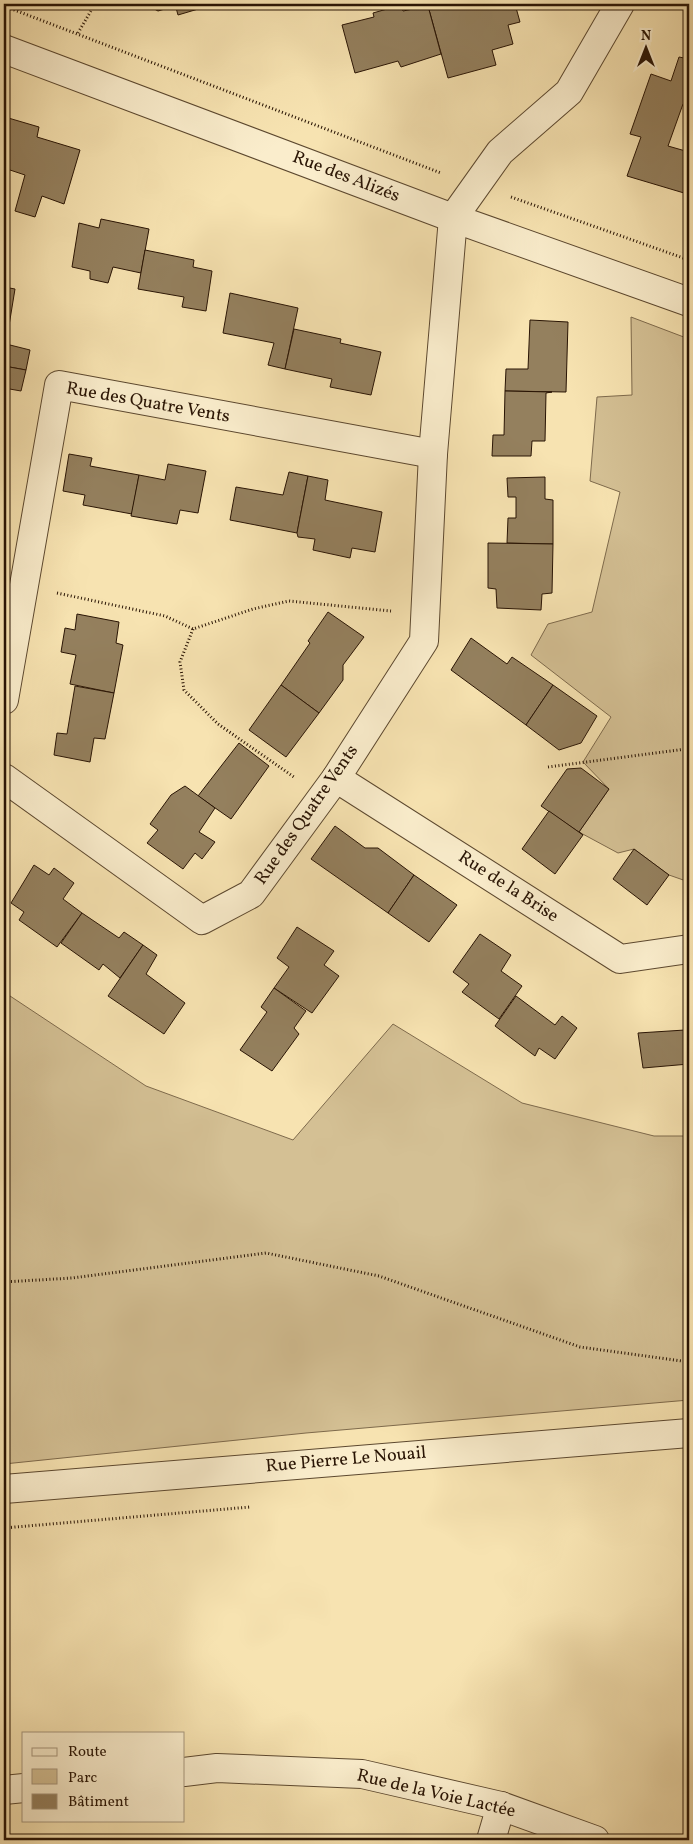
<svg xmlns="http://www.w3.org/2000/svg" width="693" height="1844" font-family="Vollkorn,serif">
	<rect width="100%" height="100%" fill="#f7e3b1"/>
	<filter id="stains"><feTurbulence type="fractalNoise" baseFrequency=".004" numOctaves="4"/><feColorMatrix values="0 0 0 0 .2 0 0 0 0 .09 0 0 0 0 .02 0 0 0 .5 -.17"/></filter>
	<radialGradient id="worn" r=".72"><stop offset=".6" stop-color="#630" stop-opacity="0"/><stop offset="1" stop-color="#630" stop-opacity=".3"/></radialGradient>
	<!-- green -->
	<g fill="#d4c094" stroke="#7e6a4c">
		<path d="M631,317L689,339V882L669,875L634,849L618,853L579,832L609,789L583,762L611,717L531,655L548,624L592,612L620,492L590,481L597,397L632,395Z"/>
		<path d="M4,992L146,1086L293,1140L393,1024L522,1103L654,1136H689V1400L306,1433L4,1464Z"/>
	</g>
	<!-- building -->
	<g fill="#94805e" stroke="#291404">
		<path d="M145,4H175V6L158,11Z"/>
		<path d="M175,4H215L178,15Z"/>
		<path d="M437,4H453L454,6L461,4H515L520,22L508,25L513,44L492,50L496,65L448,78L428,6Z"/>
		<path d="M401,5L403,11L428,6L441,54L401,67L398,61L355,73L342,25L374,17L373,13Z"/>
		<path d="M689,45V107L683,104L668,146L689,152V187L684,193L627,176L641,137L630,134L651,74L671,81L679,57L684,58Z"/>
		<path d="M5,117L39,127L37,137L80,150L64,204L42,196L35,217L15,211L25,175L4,168Z"/>
		<path d="M101,219L149,229L141,273L113,267L108,283L90,279V271L72,267L79,223L99,228Z"/>
		<path d="M145,250L194,260L193,267L212,271L206,311L182,307L184,297L138,289Z"/>
		<path d="M4,287L15,289L6,344L30,350L26,370L4,366Z"/>
		<path d="M230,293L298,308L285,369L268,365L274,343L223,333Z"/>
		<path d="M530,320L568,322L566,392L505,391L506,369H528Z"/>
		<path d="M294,329L341,339L340,343L381,352L371,395L330,387L332,379L285,369Z"/>
		<path d="M4,366L26,370L21,391L4,388Z"/>
		<path d="M505,391L552,392L546,393L545,441H532L531,456H492L493,435H504Z"/>
		<path d="M69,454L92,458L90,466L139,475L132,514L83,505L85,495L63,491Z"/>
		<path d="M168,464L206,471L198,513L180,510L177,524L131,516L139,475L165,480Z"/>
		<path d="M289,472L308,476L297,533L230,520L236,487L283,495Z"/>
		<path d="M308,476L328,480L325,500L382,512L375,552L352,548L350,558L313,550L315,539L298,537L297,533Z"/>
		<path d="M545,477V499L553,500V544L507,543L508,518H516V497H508L507,478Z"/>
		<path d="M488,543L553,544L552,593L542,594L541,610L497,608L496,589L488,588Z"/>
		<path d="M328,612L364,637L343,665V680L319,713L281,685L310,643L308,641Z"/>
		<path d="M77,614L119,622L116,643L123,645L114,693L70,684L76,655L61,652L65,628L75,630Z"/>
		<path d="M471,638L507,664L512,657L553,685L526,725L451,670Z"/>
		<path d="M281,685L319,713L286,757L249,730Z"/>
		<path d="M553,685L597,716L581,743L559,750L526,725Z"/>
		<path d="M75,686L114,693L105,739L94,738L90,762L54,755L57,733L67,734Z"/>
		<path d="M239,743L269,766L231,819L198,796Z"/>
		<path d="M581,768L609,789L579,832L583,835L541,806L567,769Z"/>
		<path d="M185,786L215,808L199,832L215,842L202,859L195,853L183,869L147,843L158,830L150,824L171,795Z"/>
		<path d="M549,811L583,835L555,874L522,849Z"/>
		<path d="M335,826L365,848H378L414,875L388,913L311,859Z"/>
		<path d="M634,849L669,875L647,905L613,879Z"/>
		<path d="M34,865L49,875L54,868L74,883L63,899L82,913L57,947L19,920L24,912L11,903Z"/>
		<path d="M414,875L457,905L429,942L388,913Z"/>
		<path d="M82,913L119,938L124,932L143,945L120,978L103,964L99,970L61,943Z"/>
		<path d="M297,927L334,951L324,965L339,976L312,1013L274,988L289,967L277,958Z"/>
		<path d="M480,934L511,955L501,971L522,986L499,1019L462,992L469,984L453,972Z"/>
		<path d="M143,945L157,955L146,974L185,1003L164,1034L108,996Z"/>
		<path d="M274,988L306,1011L294,1028L299,1034L272,1071L240,1050L267,1012L261,1007Z"/>
		<path d="M516,996L555,1025L562,1016L577,1028L555,1059L539,1048L535,1056L495,1026Z"/>
		<path d="M689,1006V1064L643,1068L638,1033L685,1030L684,1007Z"/>
	</g>
	<g fill="none" stroke-linecap="round" stroke-linejoin="round">
		<defs>
			<g id="minor">
				<path d="M4,49L453,218L689,302"/>
				<path d="M4,700L59,385L433,454"/>
				<path d="M4,778L202,920L251,894L336,778L424,641L433,454L453,218L500,152L569,92L620,4"/>
				<path d="M336,778L620,959L689,949"/>
				<path d="M184,1772L217,1768L362,1774L501,1806L595,1840"/>
				<path d="M4,1790L24,1788"/>
				<path d="M491,1840L501,1806"/>
			</g>
			<path id="tertiary" d="M4,1489L689,1433"/>
		</defs>
		<!-- minor casing -->
		<use href="#minor" stroke="#5c482f" stroke-width="30"/>
		<!-- tertiary casing -->
		<use href="#tertiary" stroke="#5c482f" stroke-width="30"/>
		<!-- path -->
		<g stroke="#291404" stroke-width="3" stroke-dasharray="1 2.5" stroke-linecap="butt">
			<path d="M4,6L441,173"/>
			<path d="M78,33L95,4"/>
			<path d="M511,197L689,260"/>
			<path d="M57,593L165,616L193,629L253,609L289,601L391,611"/>
			<path d="M193,629L180,662L184,690L218,724L294,777"/>
			<path d="M548,767L686,749L689,769"/>
			<path d="M4,1282L72,1278L266,1253L379,1276L580,1347L689,1362"/>
			<path d="M4,1528L250,1507"/>
		</g>
		<!-- minor -->
		<use href="#minor" stroke="#faedcc" stroke-width="28"/>
		<!-- tertiary -->
		<use href="#tertiary" stroke="#faedcc" stroke-width="28"/>
	</g>
	<g text-anchor="middle" dominant-baseline="central" stroke-width="4" stroke-linejoin="round" paint-order="stroke">
		<!-- street labels -->
		<g font-size="18" fill="#291404" stroke="#faedcc">
			<text transform="translate(346 177) rotate(21)">Rue des Alizés</text>
			<text transform="translate(148 403) rotate(10)">Rue des Quatre Vents</text>
			<text transform="translate(307 815) rotate(-55)">Rue des Quatre Vents</text>
			<text transform="translate(508 887) rotate(33)">Rue de la Brise</text>
			<text transform="translate(346 1460) rotate(-5)">Rue Pierre Le Nouail</text>
			<text transform="translate(436 1794) rotate(13)">Rue de la Voie Lactée</text>
		</g>
	</g>
	<!-- margin -->
	<rect width="693" height="1844" fill="none" stroke="#f7e3b1" stroke-width="20"/>
	<rect x="5" y="5" width="683" height="1834" fill="none" stroke="#291404" stroke-width="2.5"/>
	<rect x="10" y="10" width="673" height="1824" fill="none" stroke="#291404"/>
	<!-- legend -->
	<rect x="22" y="1732" width="162" height="90" fill="#faedcc" stroke="#a6967c"/>
	<rect x="32" y="1748" width="25" height="8" fill="#faedcc" stroke="#a6967c"/>
	<text x="68" y="1756" font-size="15" fill="#291404">Route</text>
	<rect x="32" y="1769" width="25" height="15" fill="#d4c094" stroke="#a6967c"/>
	<text x="68" y="1782" font-size="15" fill="#291404">Parc</text>
	<rect x="32" y="1794" width="25" height="15" fill="#94805e" stroke="#a6967c"/>
	<text x="68" y="1806" font-size="15" fill="#291404">Bâtiment</text>
	<!-- north arrow -->
	<g transform="translate(646 48)" stroke="#faedcc" stroke-width="4" paint-order="stroke">
	<path d="M0-4L9 19L0 12L-9 19Z" fill="#291404"/>
	<text y="-8" font-size="14" font-weight="bold" text-anchor="middle" fill="#291404">N</text>
	</g>
	<rect width="100%" height="100%" filter="url(#stains)"/>
	<rect width="100%" height="100%" fill="url(#worn)"/>
</svg>
